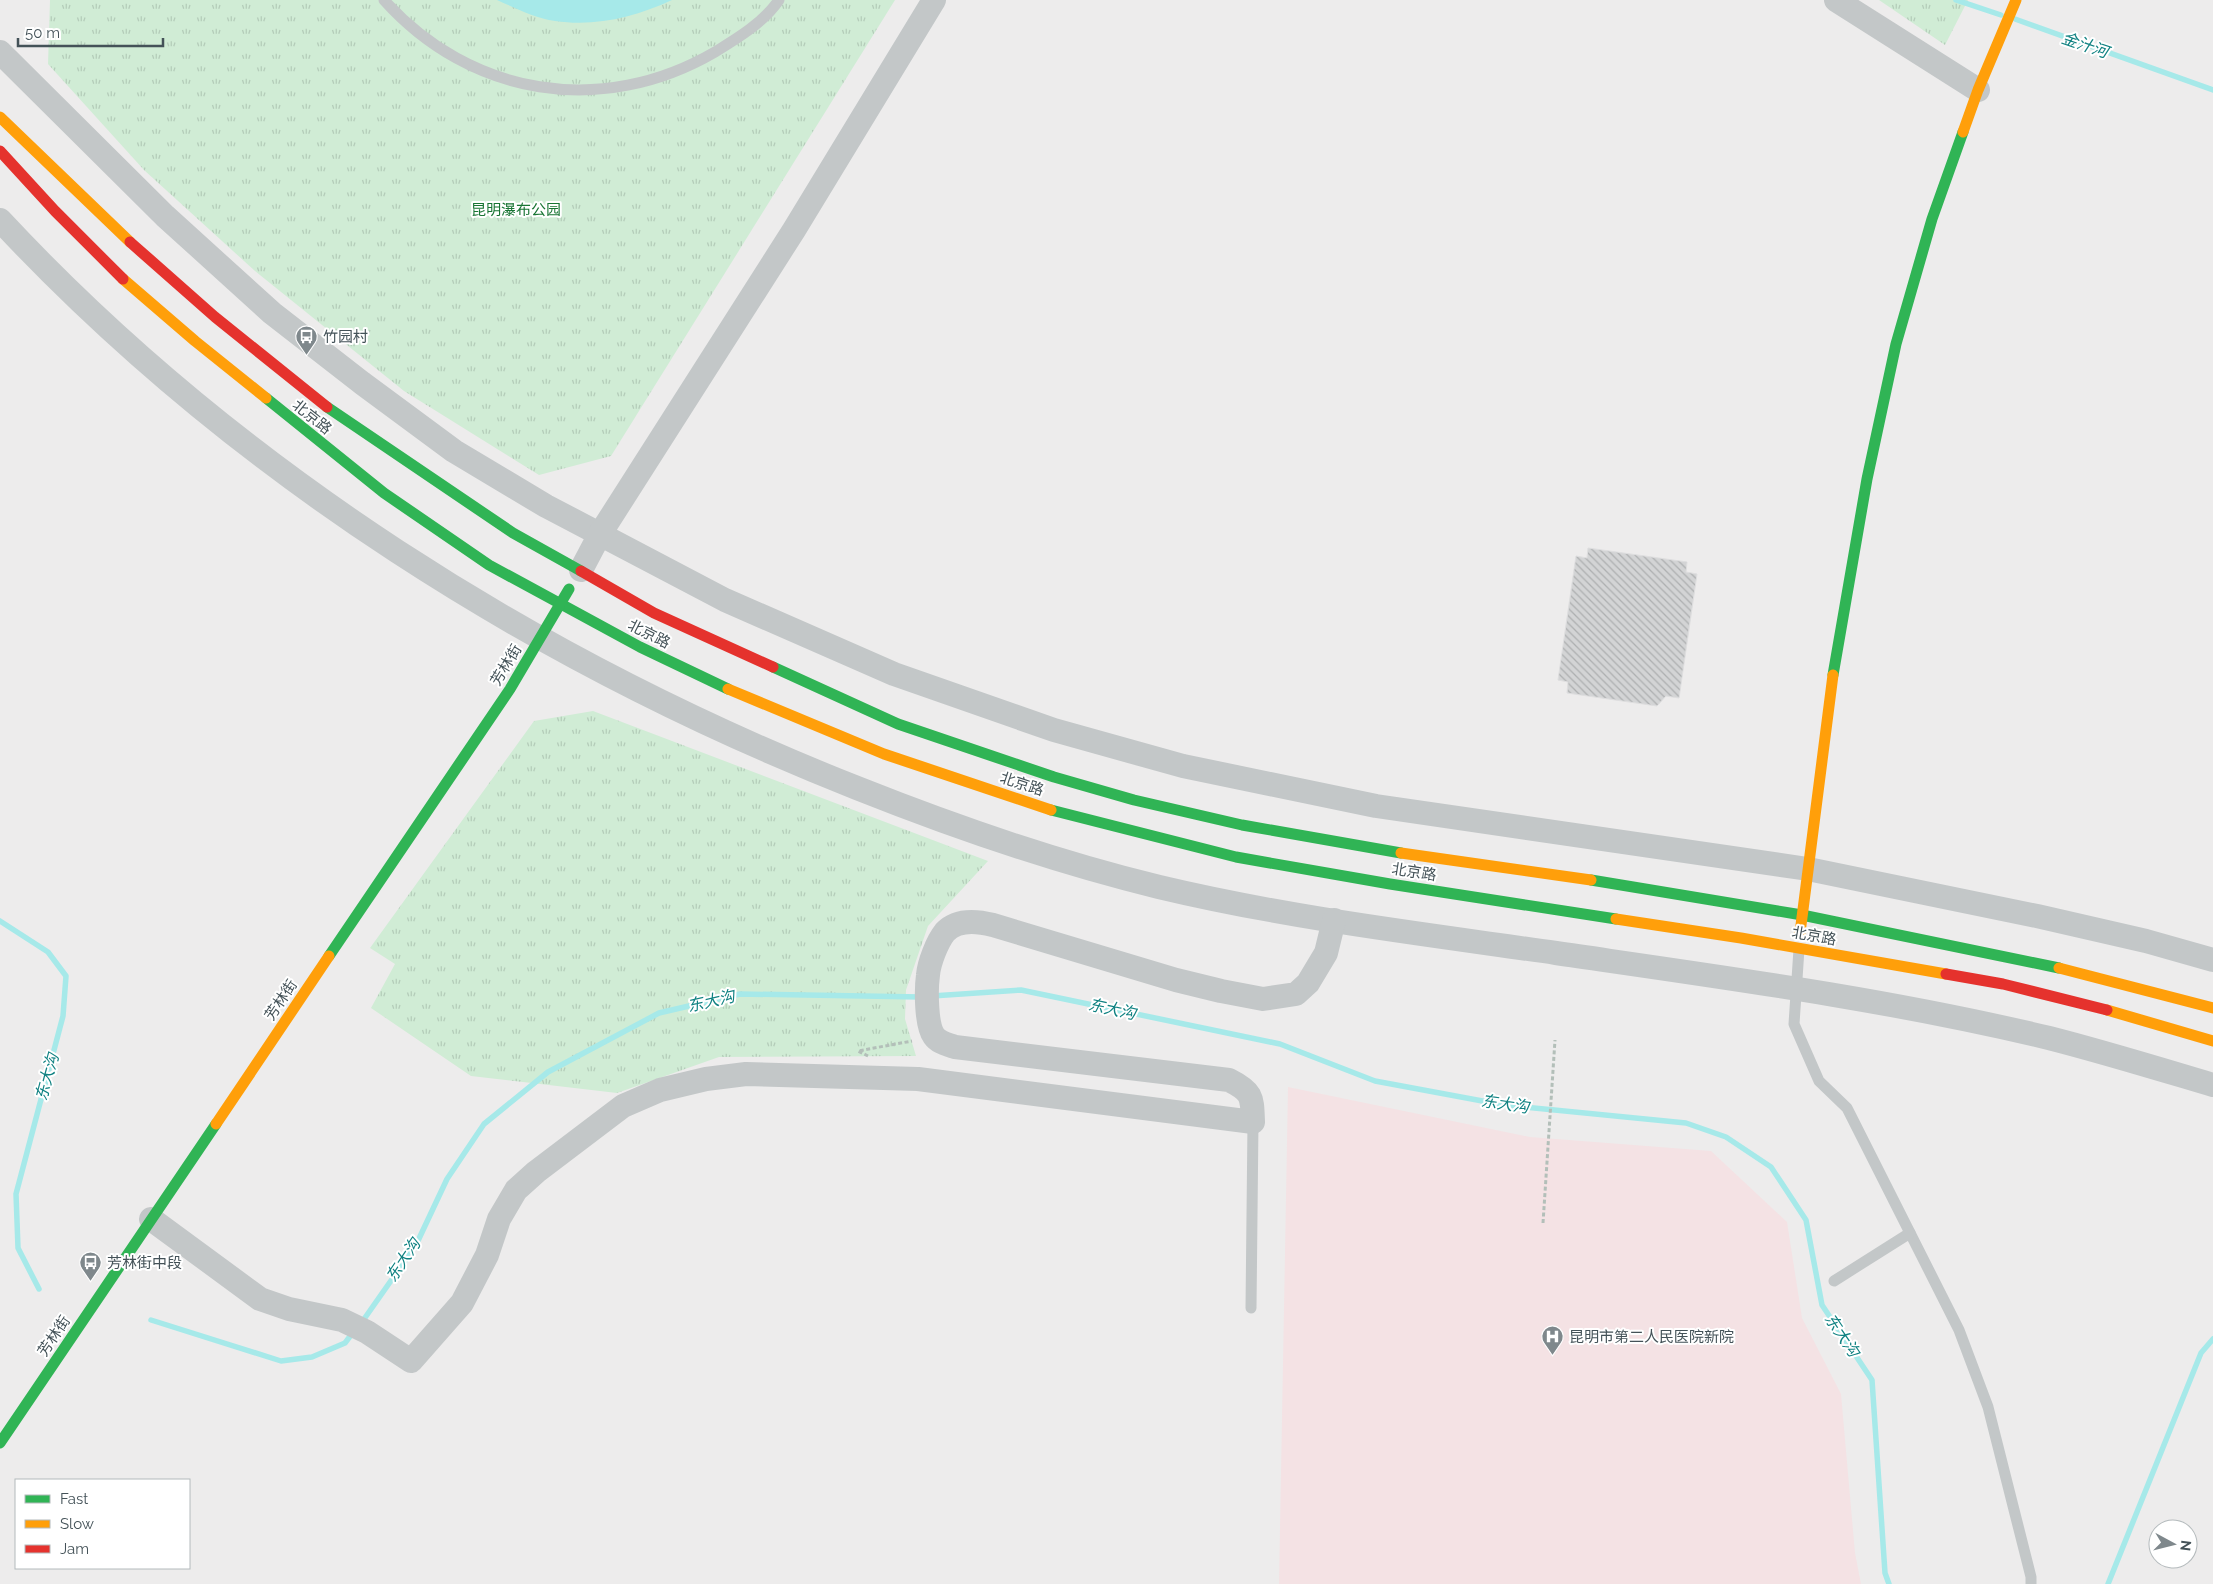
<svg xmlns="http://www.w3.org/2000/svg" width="2213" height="1584" font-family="Raleway,'Noto Sans SC',sans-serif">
	<defs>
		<pattern id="grass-tufts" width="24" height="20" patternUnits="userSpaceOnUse" patternTransform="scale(1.25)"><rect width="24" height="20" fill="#d0ecd5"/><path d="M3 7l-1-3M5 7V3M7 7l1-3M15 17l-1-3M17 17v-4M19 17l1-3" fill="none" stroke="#b4ccb9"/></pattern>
		<pattern id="building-back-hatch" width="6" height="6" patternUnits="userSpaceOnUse" patternTransform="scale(1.25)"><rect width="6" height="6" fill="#d3d4d5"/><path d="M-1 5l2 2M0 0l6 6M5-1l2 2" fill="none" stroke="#adafb0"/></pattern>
	</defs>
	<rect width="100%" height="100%" fill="#edecec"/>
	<!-- medical -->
	<path fill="#f4e2e4" d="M1288,1087L1530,1137L1711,1151L1787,1222L1802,1318L1841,1394L1855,1553L1861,1584H1279Z"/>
	<!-- grass -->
	<g fill="url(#grass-tufts)">
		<path d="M50,0H895L611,456L539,475L404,391L255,271L144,170L48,64Z"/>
		<path d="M1879,0H1968L1945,45Z"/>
		<path d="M593,711L988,861L928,926L906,990L905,1019L916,1056L719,1057L617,1093L471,1076L371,1008L395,964L370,948L534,721Z"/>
	</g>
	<!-- water -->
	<path fill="#a6e9e9" d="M497,0H496H672C635,17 596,27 555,21C535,18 515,8 497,0Z"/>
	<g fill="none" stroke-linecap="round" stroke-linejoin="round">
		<!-- stream -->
		<g stroke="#a6e9e9" stroke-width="5.5">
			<path d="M1956,0L2001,15"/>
			<path d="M2015,19L2213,90"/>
			<path d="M0,921L48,952L66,976L63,1016L16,1194L18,1248L39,1289"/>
			<path d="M932,996L1021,990L1280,1044L1375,1081L1504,1105L1686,1123L1726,1137L1771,1167L1806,1220L1822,1305L1872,1380L1885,1573L1889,1584"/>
			<path d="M151,1320L281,1361L312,1357L345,1343L354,1331"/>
			<path d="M362,1322L416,1245L447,1179L484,1124L548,1072L659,1013L740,994L921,997"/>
			<path d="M2108,1584L2201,1353L2213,1339"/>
		</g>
	</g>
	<!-- building -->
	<path fill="url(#building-back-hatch)" stroke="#dededf" d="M1588,548L1687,562L1686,572L1697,574L1679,698L1666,696L1657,706L1567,693L1568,682L1558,680L1576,556L1587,558Z"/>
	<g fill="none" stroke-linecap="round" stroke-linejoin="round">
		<!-- path -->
		<g stroke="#b3bfb9" stroke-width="3" stroke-dasharray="4 2.5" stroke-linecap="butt">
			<path d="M868,1056L858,1051L912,1041"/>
			<path d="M1543,1223L1555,1040"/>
		</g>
		<!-- lane -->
		<g stroke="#c3c7c8" stroke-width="11">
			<path d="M384,0C470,96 602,118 715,52C738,38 763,23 779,0"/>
			<path d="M1799,949L1794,1024L1819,1081L1847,1108L1959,1330L1988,1407L2031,1577V1584"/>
			<path d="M1834,1281L1910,1233"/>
			<path d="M1251,1308L1253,1122"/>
		</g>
		<!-- street -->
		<g stroke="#c3c7c8" stroke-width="24">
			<path d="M1836,0L1978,90"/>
			<path d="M0,52L165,216L272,313L362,383L454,451L546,506L725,600L894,674L1054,730L1183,766L1376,806L1808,869L2037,916L2146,941L2213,960"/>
			<path d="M0,220C235,472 538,662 857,788C955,827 1056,862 1159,887C1289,918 1423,934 1556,953C1721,977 1887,999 2049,1038C2104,1052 2159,1069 2213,1085"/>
			<path d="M581,570L600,534L794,230L934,0"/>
			<path d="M151,1219L260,1299L289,1309L342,1320L367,1332L411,1361L462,1303L487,1255L499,1219L516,1190L536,1172L623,1106L660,1090L706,1079L746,1074L918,1079L1253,1122C1252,1097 1253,1092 1229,1080L955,1047C947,1044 939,1043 934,1036C926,1025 926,990 928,975C929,963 937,942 945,932C957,919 977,921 993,925L1176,980L1221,991L1263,999L1296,994L1308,983L1326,953L1334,920"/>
		</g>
		<!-- fast -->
		<g stroke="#30b455" stroke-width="11">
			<path d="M266,398L384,493L489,565L640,647L728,689"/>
			<path d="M327,407L513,533L581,571"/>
			<path d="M773,667L898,724L1054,777L1134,800L1242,825L1401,853"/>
			<path d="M1833,675L1867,479L1896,344L1932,219L1963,132"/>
			<path d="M1051,810L1236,857L1390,884L1616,919"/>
			<path d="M1591,880L1802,915L2059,968"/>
			<path d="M329,956L510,689L569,589"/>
			<path d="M0,1443L216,1124"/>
		</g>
		<!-- slow -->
		<g stroke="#ff9f0a" stroke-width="11">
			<path d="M0,117L130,242"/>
			<path d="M1963,132L1978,90L2016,0"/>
			<path d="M123,279L195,341L266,398"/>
			<path d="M728,689L884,754L1051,810"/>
			<path d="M1401,853L1591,880"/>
			<path d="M1616,919L1741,938L1946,974"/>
			<path d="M1800,933L1833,675"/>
			<path d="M2059,968L2213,1008"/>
			<path d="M2107,1010L2213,1041"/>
			<path d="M216,1124L329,956"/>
		</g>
		<!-- jam -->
		<g stroke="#e5322d" stroke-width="11">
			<path d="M0,151L55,211L123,279"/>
			<path d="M130,242L215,317L327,407"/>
			<path d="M581,571L654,613L773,667"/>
			<path d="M1946,974L2003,984L2107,1010"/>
		</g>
	</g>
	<!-- icons -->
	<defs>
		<symbol id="bus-pin" viewBox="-11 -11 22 30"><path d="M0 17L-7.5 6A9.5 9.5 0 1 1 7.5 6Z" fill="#7f888c" stroke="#fff"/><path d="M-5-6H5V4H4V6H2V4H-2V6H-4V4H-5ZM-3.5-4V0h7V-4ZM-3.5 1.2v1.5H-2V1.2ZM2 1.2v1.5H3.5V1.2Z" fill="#fff"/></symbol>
		<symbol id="hospital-pin" viewBox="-11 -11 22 30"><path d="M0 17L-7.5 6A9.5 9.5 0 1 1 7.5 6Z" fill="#7f888c" stroke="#fff"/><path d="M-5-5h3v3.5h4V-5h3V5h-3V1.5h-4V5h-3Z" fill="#fff"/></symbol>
	</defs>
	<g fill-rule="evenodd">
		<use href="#bus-pin" x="294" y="324" width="25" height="34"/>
		<use href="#bus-pin" x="78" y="1250" width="25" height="34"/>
		<use href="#hospital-pin" x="1540" y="1324" width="25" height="34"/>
	</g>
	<g text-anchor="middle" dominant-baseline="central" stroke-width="4" stroke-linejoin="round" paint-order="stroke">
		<!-- park labels -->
		<g font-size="15" fill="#197534" stroke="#fff">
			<text x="516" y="210">昆明瀑布公园</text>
		</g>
		<!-- poi labels -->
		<g font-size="15" fill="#445258" stroke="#fff" text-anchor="start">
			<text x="323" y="337">竹园村</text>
			<text x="107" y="1263">芳林街中段</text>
			<text x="1569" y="1337">昆明市第二人民医院新院</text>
		</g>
		<!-- street labels -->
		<g font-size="15" fill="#445258" stroke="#fff">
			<text transform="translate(312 417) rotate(39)">北京路</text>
			<text transform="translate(649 634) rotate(27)">北京路</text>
			<text transform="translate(506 665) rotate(-59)">芳林街</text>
			<text transform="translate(1022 784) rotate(18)">北京路</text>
			<text transform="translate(1414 872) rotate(9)">北京路</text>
			<text transform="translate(1814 936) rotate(10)">北京路</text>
			<text transform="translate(281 1000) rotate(-56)">芳林街</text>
			<text transform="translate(54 1336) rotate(-56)">芳林街</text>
		</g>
		<!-- water labels -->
		<g font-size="16" font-style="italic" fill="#108282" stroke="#fff">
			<text transform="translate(2085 45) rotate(19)">金汁河</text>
			<text transform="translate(711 1001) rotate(-13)">东大沟</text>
			<text transform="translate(1112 1009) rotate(12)">东大沟</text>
			<text transform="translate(47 1077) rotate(-75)">东大沟</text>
			<text transform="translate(1505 1104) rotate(8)">东大沟</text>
			<text transform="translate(403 1260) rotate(-56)">东大沟</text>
			<text transform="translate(1842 1335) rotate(56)">东大沟</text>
		</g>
	</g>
	<!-- legend -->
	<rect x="15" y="1479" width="175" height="90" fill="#ffffff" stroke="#b4babc"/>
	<rect x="25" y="1495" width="25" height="8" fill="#30b455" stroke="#b4babc"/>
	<text x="60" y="1504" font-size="15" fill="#445258">Fast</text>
	<rect x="25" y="1520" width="25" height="8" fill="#ff9f0a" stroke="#b4babc"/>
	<text x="60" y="1529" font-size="15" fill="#445258">Slow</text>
	<rect x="25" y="1545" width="25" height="8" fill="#e5322d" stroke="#b4babc"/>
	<text x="60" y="1554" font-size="15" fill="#445258">Jam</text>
	<!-- north arrow -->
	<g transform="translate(2173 1544) rotate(97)"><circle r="24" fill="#ffffff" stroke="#b4babc"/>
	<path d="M0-4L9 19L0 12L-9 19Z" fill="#7f888c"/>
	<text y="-8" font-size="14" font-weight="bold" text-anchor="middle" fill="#445258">N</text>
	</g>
	<!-- scale -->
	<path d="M18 38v8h145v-8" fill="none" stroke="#445258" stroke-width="2.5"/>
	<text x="25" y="38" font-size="15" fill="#445258" stroke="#ffffff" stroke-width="4" paint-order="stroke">50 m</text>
</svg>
